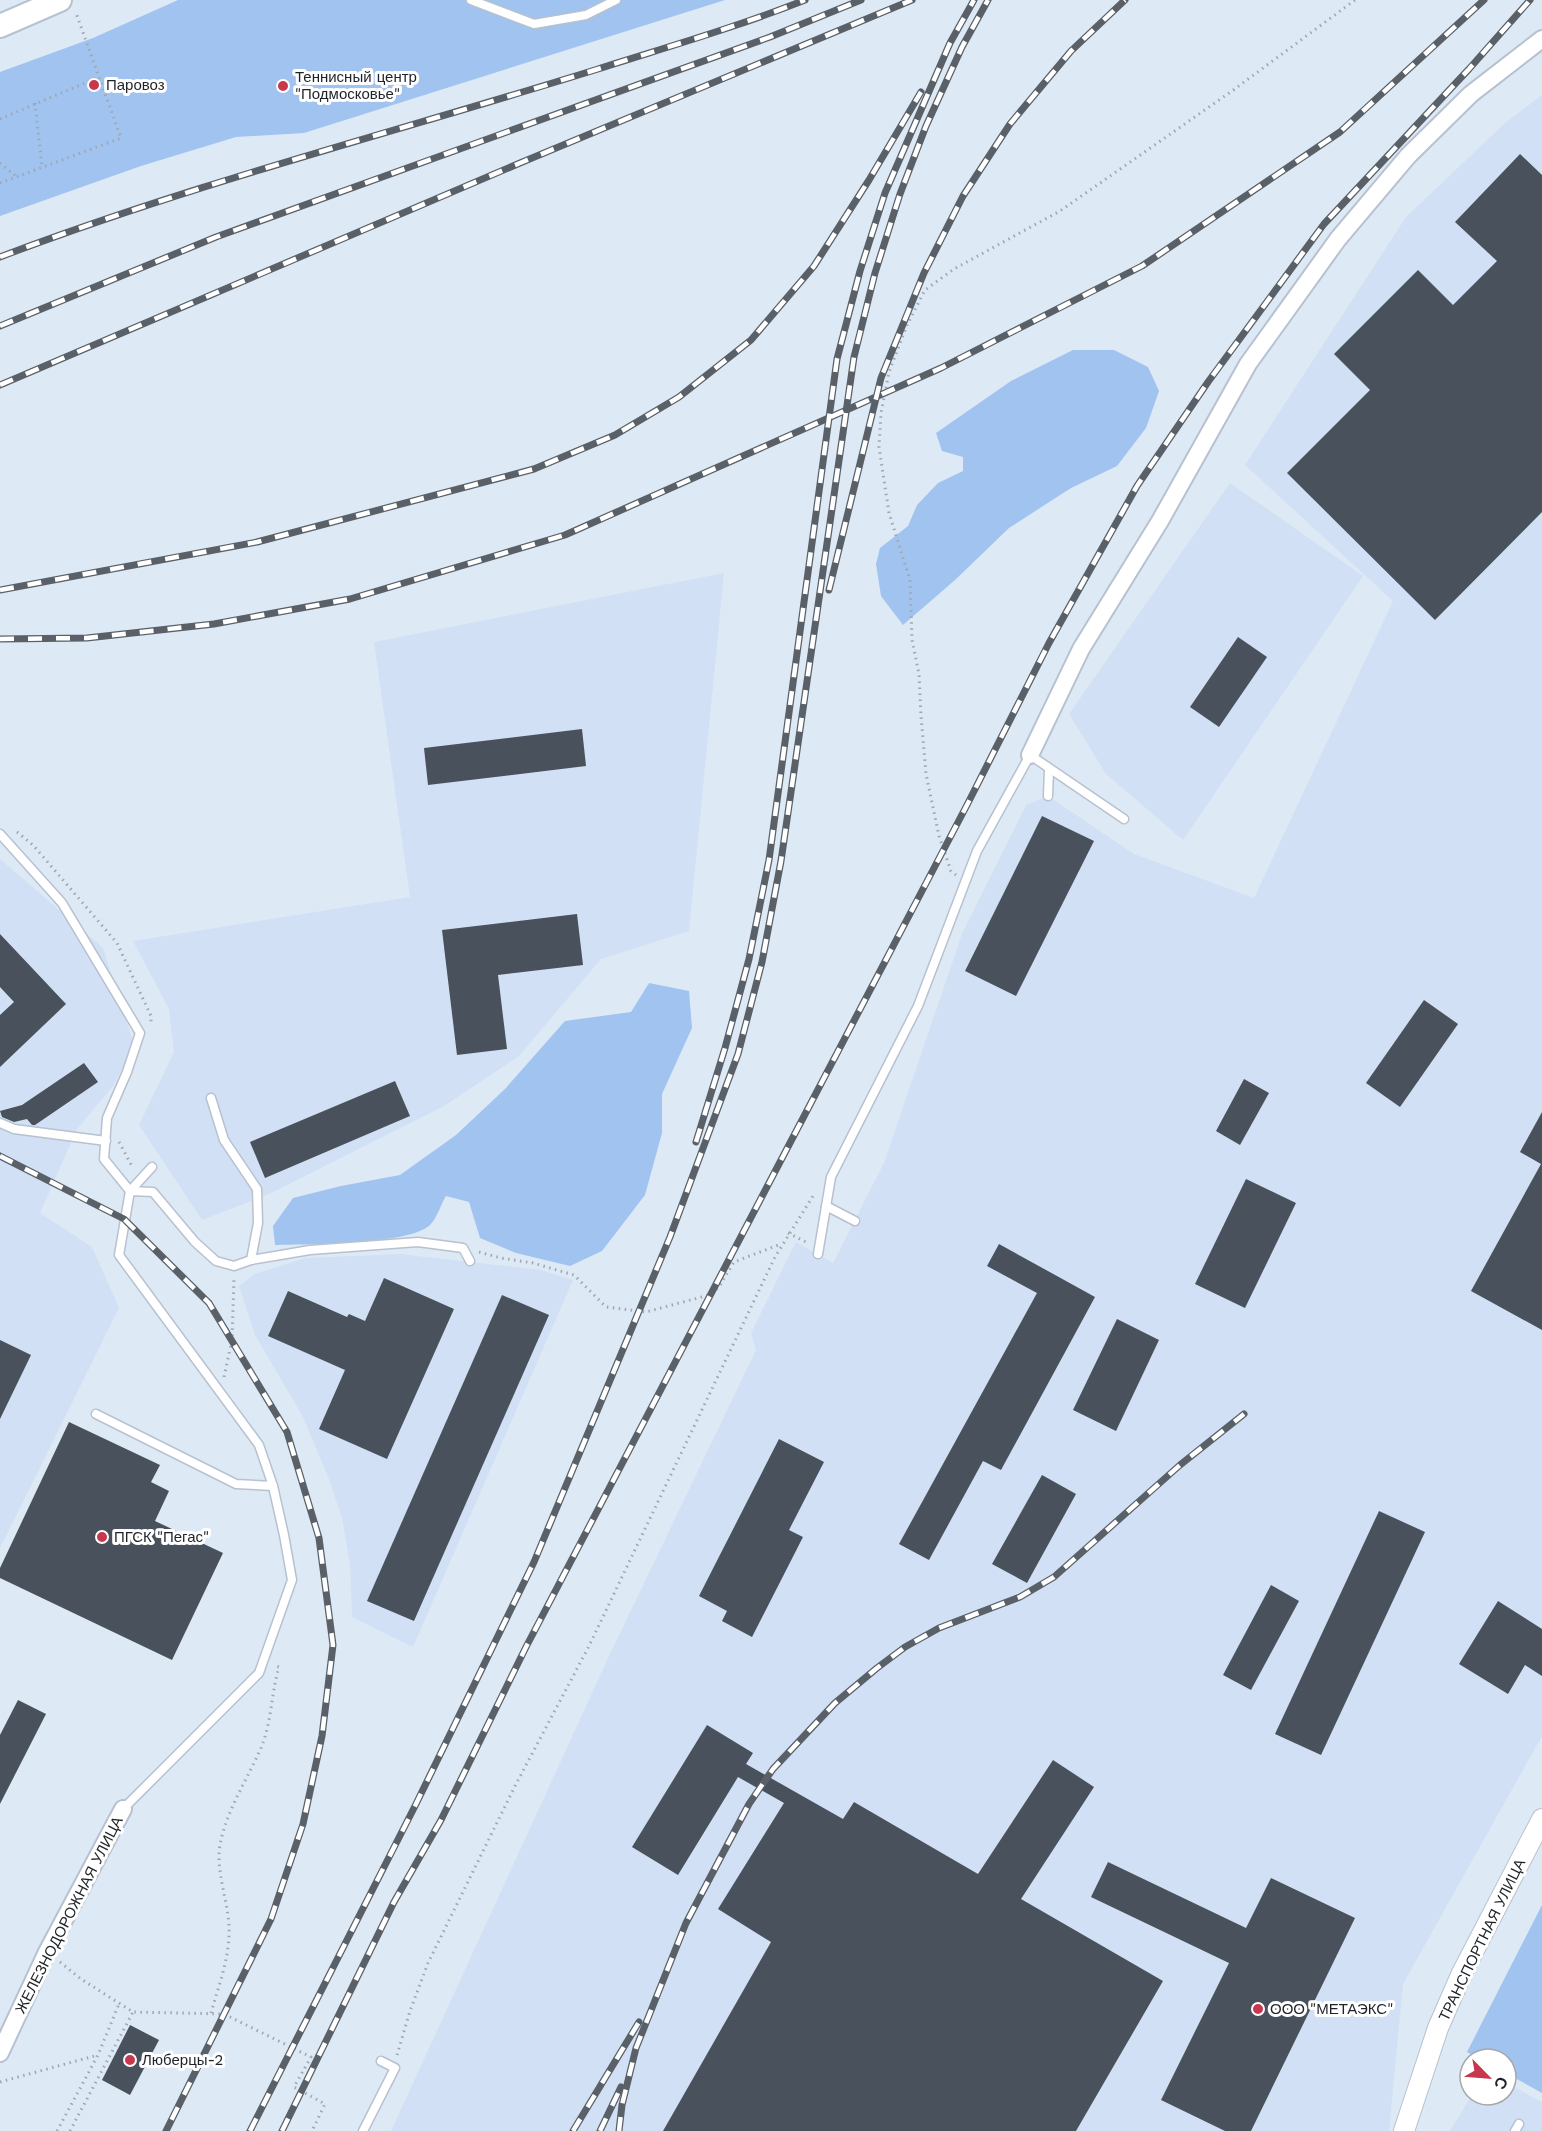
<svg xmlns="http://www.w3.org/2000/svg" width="1542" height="2131" font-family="'Work Sans',sans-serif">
	<rect width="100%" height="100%" fill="#dee9f6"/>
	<!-- built -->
	<g fill="#d1e0f4">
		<path d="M1542,95V1736L1403,1984L1389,2131H391L609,1656L756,1350L751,1333L796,1242L833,1263L884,1163L962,934L1026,805L1048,796L1134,854L1254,898L1393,601L1245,465L1406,217L1505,123Z"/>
		<path d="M1230,483L1363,576L1183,840L1106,774L1069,714Z"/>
		<path d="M724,573L689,931L601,959L519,1056L444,1106L269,1194L202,1220L139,1125L174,1052L169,1009L133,941L410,897L374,642Z"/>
		<path d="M0,859L103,948L134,1045L113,1086L77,1129L40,1213L92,1247L119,1308L0,1548Z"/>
		<path d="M400,1254L541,1270L573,1280L413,1647L352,1617L350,1564L342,1518L329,1479L303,1417L255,1335L239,1286L255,1274L305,1258Z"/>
		<path d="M1506,2083L1542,2102V2131H1450L1472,2095H1506Z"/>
	</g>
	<!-- green -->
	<g fill="#a1c3ef">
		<path d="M178,0H725L304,133L236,137L141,166L0,216V72L93,38Z"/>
		<path d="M1073,350H1114L1148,367L1159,391L1146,428L1117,466L1071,488L1009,528L955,580L903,625L881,596L876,564L880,548L908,526L917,505L938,483L963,471V457L942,451L936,433L1011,381Z"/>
		<path d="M649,983L689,991L692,1028L662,1094V1133L645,1195L602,1251L570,1266L516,1253L480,1238L469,1202L446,1196C441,1204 437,1218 430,1225C409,1245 307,1244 275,1245L273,1226L293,1198L341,1186L400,1175L456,1135L505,1089L565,1021L631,1012Z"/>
		<path d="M1542,1905V2093L1506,2073V2059H1479L1467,2052Z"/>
	</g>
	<!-- building -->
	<g fill="#48515c">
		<path d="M1520,154L1542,175V512L1435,620L1287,473L1370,390L1334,354L1418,270L1453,305L1497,261L1455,222Z"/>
		<path d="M1238,637L1267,657L1219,727L1190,707Z"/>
		<path d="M582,729L586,766L428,785L424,748Z"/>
		<path d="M1042,816L1094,841L1016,996L965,971Z"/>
		<path d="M577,914L583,965L498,975L507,1049L457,1055L442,930Z"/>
		<path d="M0,934L66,1004L0,1067V1015L14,1002L0,987Z"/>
		<path d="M1424,1000L1458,1024L1400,1107L1366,1083Z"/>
		<path d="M84,1063L98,1082L35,1125H32L27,1119L14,1122L2,1117L0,1111L22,1105Z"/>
		<path d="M1244,1079L1269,1093L1240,1145L1216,1131Z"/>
		<path d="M395,1081L410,1116L265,1178L250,1142Z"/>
		<path d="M1542,1112V1330L1471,1291L1541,1164L1520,1152Z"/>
		<path d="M1246,1179L1296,1203L1245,1308L1195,1284Z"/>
		<path d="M999,1244L1095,1297L1001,1470L983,1461L929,1560L899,1544L1037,1293L987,1266Z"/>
		<path d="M384,1278L454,1309L387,1459L319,1429L345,1370L268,1336L288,1291L347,1317L349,1314L365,1321Z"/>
		<path d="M502,1295L549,1315L414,1621L367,1601Z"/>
		<path d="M1117,1319L1159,1340L1116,1431L1073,1410Z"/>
		<path d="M0,1340L31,1355L0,1419Z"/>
		<path d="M69,1422L160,1465L151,1482L169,1491L155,1521L223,1553L172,1660L0,1578V1568Z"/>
		<path d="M779,1439L824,1462L789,1530L803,1537L752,1637L722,1621L727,1611L699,1596Z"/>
		<path d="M1042,1475L1076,1494L1027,1583L992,1564Z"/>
		<path d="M1379,1511L1425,1532L1321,1755L1275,1734Z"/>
		<path d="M1271,1585L1299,1601L1251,1690L1223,1675Z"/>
		<path d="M1498,1601L1542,1629V1676L1525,1665L1508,1694L1459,1664Z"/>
		<path d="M18,1700L46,1714L0,1804V1735Z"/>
		<path d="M707,1725L753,1753L746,1764L843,1819L854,1802L978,1874L1053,1760L1094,1787L1021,1899L1163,1981L1076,2131H663L771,1942L718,1909L784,1803L738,1777L678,1875L632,1847Z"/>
		<path d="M1108,1862L1246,1928L1271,1878L1355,1918L1251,2131H1225L1161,2100L1229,1963L1091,1897Z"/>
		<path d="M130,2025L159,2040L130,2095L102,2080Z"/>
	</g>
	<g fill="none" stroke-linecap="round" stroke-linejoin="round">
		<defs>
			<g id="service">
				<path d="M471,0L534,24L586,15L616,0"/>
				<path d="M1048,796L1049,769"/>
				<path d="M0,834L62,903L140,1033L127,1072L107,1118L104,1159L130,1191L119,1255L259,1445L273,1486L284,1535L292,1580L259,1673L123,1809"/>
				<path d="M211,1098L224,1140L257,1189L258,1223L251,1260"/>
				<path d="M0,1123L14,1129L106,1141"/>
				<path d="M130,1191L153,1192L195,1242L216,1261L234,1266L251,1260L310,1250L418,1242L463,1248L470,1261"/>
				<path d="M130,1191L152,1167"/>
				<path d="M826,1206L855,1221"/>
				<path d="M818,1254L831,1177L918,1006L977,851L1030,755L1124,819"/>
				<path d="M96,1414L236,1484L273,1486"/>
				<path d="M363,2131L395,2068L381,2061"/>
				<path d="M1515,2131L1519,2124"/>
			</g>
			<g id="minor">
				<path d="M1030,755L1081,649L1160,521L1248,364L1338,239L1408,156L1471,94L1542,39"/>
				<path d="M0,2053L47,1952L123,1809"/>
			</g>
			<path id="tertiary" d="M1404,2131L1438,2028L1462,1973L1542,1819"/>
			<path id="secondary" d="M0,26L60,0"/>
		</defs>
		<!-- service casing -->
		<use href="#service" stroke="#b7c1cf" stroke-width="11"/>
		<!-- minor casing -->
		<use href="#minor" stroke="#b7c1cf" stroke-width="20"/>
		<!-- tertiary casing -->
		<use href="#tertiary" stroke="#b7c1cf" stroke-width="22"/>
		<!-- secondary casing -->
		<use href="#secondary" stroke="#b7c1cf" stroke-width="26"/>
		<!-- path -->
		<g stroke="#9ea7b1" stroke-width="3" stroke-dasharray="1.5 4.5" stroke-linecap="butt">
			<path d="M35,103L42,167"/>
			<path d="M0,119L99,77"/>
			<path d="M0,163L17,177"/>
			<path d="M0,183L121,138L76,13"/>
			<path d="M17,832L33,845L117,943L151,1016V1025"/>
			<path d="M956,875L951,871L939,836L926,774L921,716L919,674L912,640L910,580L889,513L879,447L881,413L889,372L907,325L925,290L954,269L1060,211L1232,91L1355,0"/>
			<path d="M119,1142L133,1168"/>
			<path d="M788,1233L806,1242"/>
			<path d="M479,1252L501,1258L533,1263L574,1275L606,1307L646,1312L709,1295L719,1287L734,1262L781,1244"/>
			<path d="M224,1377L232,1340L234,1279"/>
			<path d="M60,1962L81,1979L133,2012L224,2014L311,2057L294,2087L325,2104L312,2131"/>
			<path d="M211,2013C218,1988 228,1962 229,1936C231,1907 215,1874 220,1845C226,1811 247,1780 261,1748C272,1721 271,1694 279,1667L276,1666"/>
			<path d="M397,2055L410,2011L428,1963L515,1786L589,1646L775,1257L813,1196"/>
			<path d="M0,2082L98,2055"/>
			<path d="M57,2131L98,2055L119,2004"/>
			<path d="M70,2131L133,2012"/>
		</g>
		<!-- service -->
		<use href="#service" stroke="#fff" stroke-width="8"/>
		<!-- minor -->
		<use href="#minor" stroke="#fff" stroke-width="16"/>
		<!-- tertiary -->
		<use href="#tertiary" stroke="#fff" stroke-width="20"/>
		<!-- secondary -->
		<use href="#secondary" stroke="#fff" stroke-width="22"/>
		<defs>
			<g id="rail">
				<path d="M0,257C195,183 399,131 598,69C667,47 737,27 805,0"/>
				<path d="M0,326L216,237L770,37L861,0"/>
				<path d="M0,385L520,163L912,0"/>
				<path d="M0,590L257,542L534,469L615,435L679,397L751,340L814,266L869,180L921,92"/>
				<path d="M829,590L881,378L924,273L963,196L1010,124L1071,51L1125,0"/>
				<path d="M0,639L87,638L214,624L350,599L565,535L941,368L1142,266L1340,132L1484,0"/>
				<path d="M696,1142L725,1048L749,959L769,860L837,359L860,271L885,193L950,43L974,0"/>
				<path d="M0,1156L124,1219L209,1303L287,1432L319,1538L333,1645L322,1736L303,1824L271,1919L166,2131"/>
				<path d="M250,2131L415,1806L534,1562L670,1237L738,1054L762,962L781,861L854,357L875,273L900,194L926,126L962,47L988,0"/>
				<path d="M282,2131L394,1902L441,1820L526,1647L967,805L1049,643L1137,486L1208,382L1324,224L1469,69L1530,0"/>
				<path d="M573,2131L639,2022"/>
				<path d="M600,2131L621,2087"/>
				<path d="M619,2131L622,2105L636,2048L686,1923L749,1804L773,1769L835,1703L877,1668L905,1647L939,1628L1020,1597L1054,1577L1180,1465L1244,1414"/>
			</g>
		</defs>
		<!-- rail casing -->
		<use href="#rail" stroke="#5a6067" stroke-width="7"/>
		<!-- rail -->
		<use href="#rail" stroke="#fff" stroke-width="4.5" stroke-dasharray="14" stroke-linecap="butt"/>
	</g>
	<!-- markers -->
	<g fill="#c7374e" stroke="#fff" stroke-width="2">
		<circle cx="94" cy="85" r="6"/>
		<circle cx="283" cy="86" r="6"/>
		<circle cx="102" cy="1537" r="6"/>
		<circle cx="1258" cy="2009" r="6"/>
		<circle cx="130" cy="2060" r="6"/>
	</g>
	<g text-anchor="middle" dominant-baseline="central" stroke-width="6" stroke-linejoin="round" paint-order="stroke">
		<!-- poi labels -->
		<g font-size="15" fill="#1f2328" stroke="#fff" text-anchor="start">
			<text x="295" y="77">Теннисный центр<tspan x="295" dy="17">"Подмосковье"</tspan></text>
			<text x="106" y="85">Паровоз</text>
			<text x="114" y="1537">ПГСК "Пегас"</text>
			<text x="1270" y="2009">ООО "МЕТАЭКС"</text>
			<text x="142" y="2060">Люберцы-2</text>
		</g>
		<!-- street labels -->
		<g font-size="15" fill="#1f2328" stroke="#fff">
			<text transform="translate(69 1915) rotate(-63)">ЖЕЛЕЗНОДОРОЖНАЯ УЛИЦА</text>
			<text transform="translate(1482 1940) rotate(-64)">ТРАНСПОРТНАЯ УЛИЦА</text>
		</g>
	</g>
	<!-- north arrow -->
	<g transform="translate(1488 2077) rotate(115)"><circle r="28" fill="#ffffff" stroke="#a5a7a9" stroke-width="1.5"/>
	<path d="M0-4.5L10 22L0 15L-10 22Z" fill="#c7374e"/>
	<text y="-9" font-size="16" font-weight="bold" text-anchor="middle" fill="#1f2328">С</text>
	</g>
</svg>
